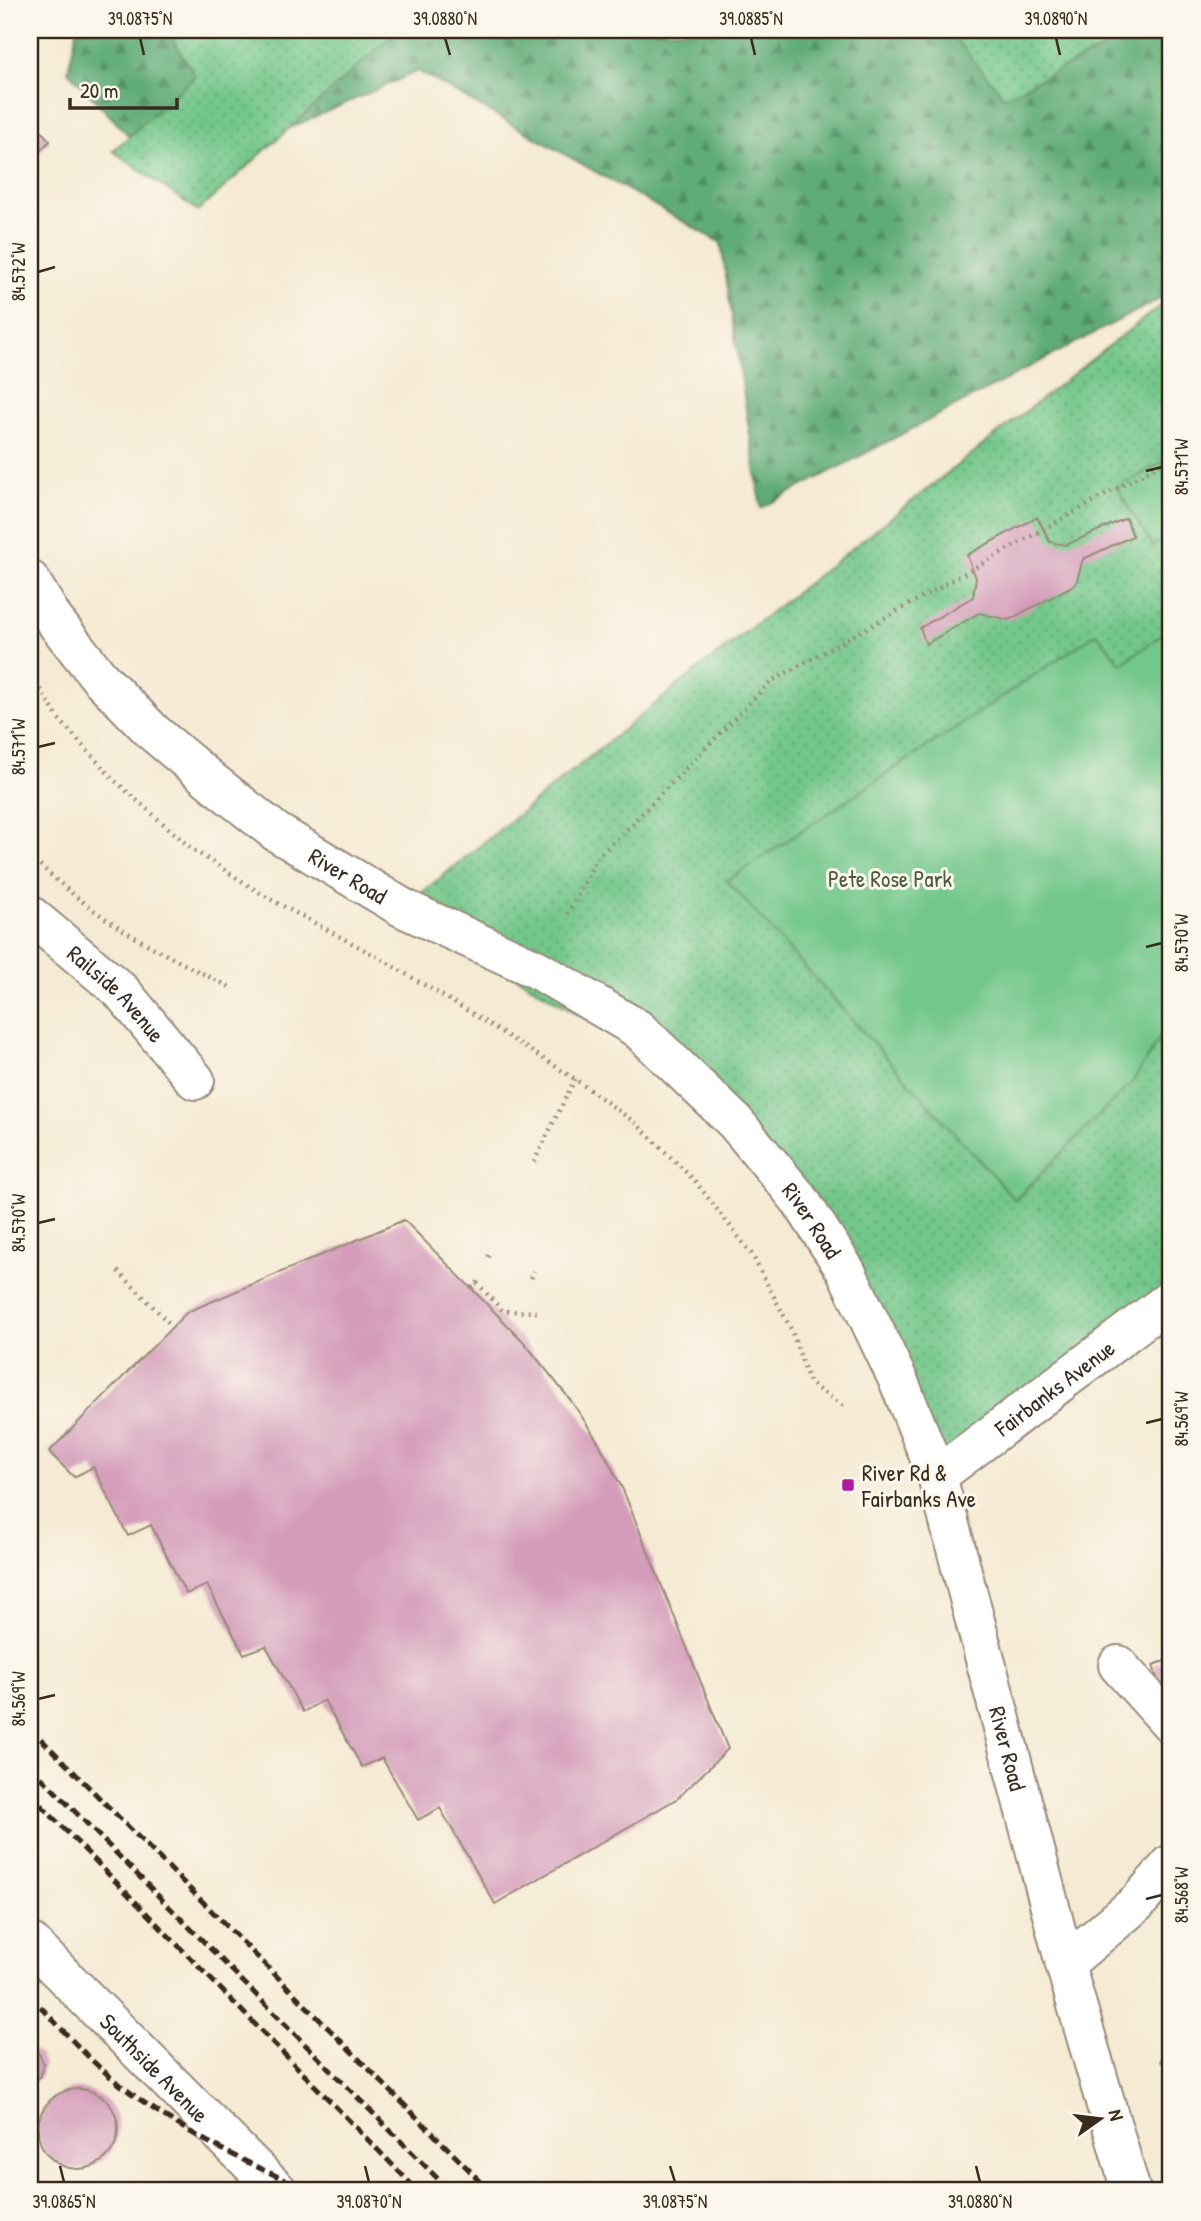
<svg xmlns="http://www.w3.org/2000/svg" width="1201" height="2221" font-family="'Patrick Hand',sans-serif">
	<defs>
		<pattern id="forest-firs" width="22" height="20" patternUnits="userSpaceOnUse" patternTransform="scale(1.75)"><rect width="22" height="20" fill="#5eac77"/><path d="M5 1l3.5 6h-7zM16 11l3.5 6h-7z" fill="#4f8c61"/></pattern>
		<pattern id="park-dots" width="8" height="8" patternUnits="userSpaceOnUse" patternTransform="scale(1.75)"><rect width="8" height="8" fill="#73c78b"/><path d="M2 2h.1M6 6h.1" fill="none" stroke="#60a271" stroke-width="1.8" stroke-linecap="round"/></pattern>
	</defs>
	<rect width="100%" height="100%" fill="#fbf7ec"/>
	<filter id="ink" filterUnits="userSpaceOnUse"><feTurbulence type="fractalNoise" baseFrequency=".0143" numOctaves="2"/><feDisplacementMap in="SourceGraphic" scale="14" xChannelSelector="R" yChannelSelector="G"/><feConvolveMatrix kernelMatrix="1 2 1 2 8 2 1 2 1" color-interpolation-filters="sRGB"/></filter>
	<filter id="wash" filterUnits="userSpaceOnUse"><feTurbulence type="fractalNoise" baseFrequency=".00686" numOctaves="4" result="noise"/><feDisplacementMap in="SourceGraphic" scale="28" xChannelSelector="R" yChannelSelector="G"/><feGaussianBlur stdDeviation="1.57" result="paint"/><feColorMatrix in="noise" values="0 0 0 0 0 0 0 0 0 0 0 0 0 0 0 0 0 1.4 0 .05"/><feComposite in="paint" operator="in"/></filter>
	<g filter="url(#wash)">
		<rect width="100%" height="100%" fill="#f5ead3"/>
		<!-- forest -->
		<path fill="url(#forest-firs)" stroke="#4c6b4a" stroke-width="2" d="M77,30H1171V293L761,508L721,243L418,71L171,181L68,71Z"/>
		<!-- park -->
		<g fill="url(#park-dots)" stroke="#577854" stroke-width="2">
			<path d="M167,30H398L198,211L113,151L195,76Z"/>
			<path d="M948,30H1140L1004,97Z"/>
			<path d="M1171,297V1299L937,1476L846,1271L703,1090L403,908L676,687Z"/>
		</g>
		<!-- pitch -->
		<g fill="#73c78b" stroke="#577854" stroke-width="2">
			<path d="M1171,458V536L1153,546L1117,488Z"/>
			<path d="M1171,628V1019L1133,1081L1015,1200L727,881L1097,633L1121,664Z"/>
		</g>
		<g id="blocks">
			<!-- building -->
			<g fill="#d49cba">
				<path d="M30,119L50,141L30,161Z"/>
				<path d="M1037,517L1050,542L1066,545L1126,518L1133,536L1083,559L1076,584L1009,620L979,613L926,644L920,628L973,597L976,578L967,555Z"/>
				<path d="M404,1220L523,1341L572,1402L599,1443L623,1490L728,1749L678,1798L495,1904L440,1808L418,1820L382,1758L362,1767L324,1700L303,1712L266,1646L244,1654L207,1585L186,1594L151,1525L128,1536L93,1467L74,1477L49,1452L187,1312Z"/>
				<path d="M1171,1659V1703L1165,1705L1153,1665Z"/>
				<path d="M30,2048L39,2054L44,2064L40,2077L30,2084Z"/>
				<circle cx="78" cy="2129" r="40"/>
			</g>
		</g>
	</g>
	<g filter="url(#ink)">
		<use href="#blocks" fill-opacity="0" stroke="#988a78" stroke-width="2"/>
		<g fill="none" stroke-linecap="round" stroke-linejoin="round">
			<defs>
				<g id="minor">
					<path id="s1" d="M30,915L121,991L195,1080"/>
					<path id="s2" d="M937,1476L1171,1299"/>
					<path d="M1118,1665L1171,1724"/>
					<path id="s3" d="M30,1942L278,2191"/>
					<path d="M1065,1964L1138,1902L1171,1864"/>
				</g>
				<g id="major">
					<path id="s4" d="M30,580L54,620L99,677L154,733L215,784L276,832L403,908L538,970L638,1029L735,1122L800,1200L846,1271L899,1382L937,1476L1065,1964L1131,2191"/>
				</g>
			</defs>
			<!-- minor casing -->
			<use href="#minor" stroke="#988a78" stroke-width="42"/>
			<!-- major casing -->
			<use href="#major" stroke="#988a78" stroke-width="42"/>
			<!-- path -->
			<g stroke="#988a78" stroke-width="4.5" stroke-dasharray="2 5" stroke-linecap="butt">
				<path d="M30,671L58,718L113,779L192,849L268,898L376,956L473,1014L575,1079L638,1125L695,1181L751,1253L791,1329L810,1384L844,1406"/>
				<path d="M30,855C53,878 78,900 105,918C145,945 187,966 230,987"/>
				<path d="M567,914L599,855L619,837L770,682L1171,458"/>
				<path d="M534,1162L575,1079"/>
				<path d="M488,1257L491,1251"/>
				<path d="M118,1271L173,1327"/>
				<path d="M531,1278L534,1271"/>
				<path d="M472,1288L477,1283L503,1311L537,1312"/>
				<path d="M1160,2061L1171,2059"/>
			</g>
			<!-- minor -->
			<use href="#minor" stroke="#fff" stroke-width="38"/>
			<!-- major -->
			<use href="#major" stroke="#fff" stroke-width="38"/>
			<!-- rail -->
			<g stroke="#3b2a1e" stroke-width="5" stroke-dasharray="10 5" stroke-linecap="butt">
				<path d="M30,1728L490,2191"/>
				<path d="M30,1766L450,2191"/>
				<path d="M30,1794L418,2191"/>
				<path d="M30,1996C58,2024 87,2059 118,2083C176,2129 243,2162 311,2191"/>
			</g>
		</g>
	</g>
	<!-- ticks -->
	<path fill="none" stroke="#3b2a1e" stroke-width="2.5" d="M140,38L144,55M445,38L450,55M751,38L755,55M1056,38L1060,55M38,272L55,267M1146,471L1162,467M38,747L55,743M1146,947L1162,943M38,1223L55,1219M1146,1423L1162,1419M38,1699L55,1695M1146,1899L1162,1895M60,2166L64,2182M365,2166L369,2182M670,2166L675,2182M976,2166L980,2182"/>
	<!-- markers -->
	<rect fill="#b5179e" stroke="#fbf7ec" stroke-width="2.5" x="841" y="1478" width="14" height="14" rx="3.5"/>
	<g text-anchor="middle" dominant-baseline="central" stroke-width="6" stroke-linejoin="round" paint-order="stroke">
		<!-- street labels -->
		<g font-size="23" fill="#3b2a1e" stroke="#fbf7ec">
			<text stroke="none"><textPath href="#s4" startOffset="439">River Road</textPath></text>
			<text stroke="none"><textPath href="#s1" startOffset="117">Railside Avenue</textPath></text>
			<text stroke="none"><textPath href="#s4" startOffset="1027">River Road</textPath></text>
			<text stroke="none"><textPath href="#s2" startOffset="147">Fairbanks Avenue</textPath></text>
			<text stroke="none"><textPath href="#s4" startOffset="1594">River Road</textPath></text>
			<text stroke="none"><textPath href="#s3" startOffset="177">Southside Avenue</textPath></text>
		</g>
		<!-- park labels -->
		<g font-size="23" fill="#4c593f" stroke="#fbf7ec">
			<text x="890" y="878">Pete Rose Park</text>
		</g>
		<!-- poi labels -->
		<g font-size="23" fill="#3b2a1e" stroke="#fbf7ec" text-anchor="start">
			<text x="862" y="1472">River Rd &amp;<tspan x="862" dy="26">Fairbanks Ave</tspan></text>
		</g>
	</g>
	<!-- margin -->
	<rect width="1201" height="2221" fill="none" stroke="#fbf7ec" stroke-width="77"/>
	<!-- north arrow -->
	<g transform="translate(1100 2119) rotate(76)" stroke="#fbf7ec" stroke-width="5" paint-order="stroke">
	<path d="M0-5L12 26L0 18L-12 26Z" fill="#3b2a1e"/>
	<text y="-10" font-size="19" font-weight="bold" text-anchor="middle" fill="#3b2a1e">N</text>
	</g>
	<!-- scale -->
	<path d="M70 98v10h107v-10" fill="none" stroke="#3b2a1e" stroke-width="3.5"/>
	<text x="80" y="98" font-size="21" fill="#3b2a1e" stroke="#fbf7ec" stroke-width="5" paint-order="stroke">20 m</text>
	<rect x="38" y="38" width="1124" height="2144" fill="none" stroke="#3b2a1e" stroke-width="2.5"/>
	<g font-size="18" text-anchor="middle" fill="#3b2a1e">
		<text x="140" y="25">39.0875°N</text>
		<text x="445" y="25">39.0880°N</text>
		<text x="751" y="25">39.0885°N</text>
		<text x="1056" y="25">39.0890°N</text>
		<text transform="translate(19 272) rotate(-90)" y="6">84.572°W</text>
		<text transform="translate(1182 467) rotate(-90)" y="6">84.571°W</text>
		<text transform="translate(19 747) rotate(-90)" y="6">84.571°W</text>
		<text transform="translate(1182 943) rotate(-90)" y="6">84.570°W</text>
		<text transform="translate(19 1223) rotate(-90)" y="6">84.570°W</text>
		<text transform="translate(1182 1419) rotate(-90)" y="6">84.569°W</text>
		<text transform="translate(19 1699) rotate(-90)" y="6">84.569°W</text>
		<text transform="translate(1182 1895) rotate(-90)" y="6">84.568°W</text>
		<text x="64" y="2208">39.0865°N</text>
		<text x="369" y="2208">39.0870°N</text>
		<text x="675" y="2208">39.0875°N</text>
		<text x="980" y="2208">39.0880°N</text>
	</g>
</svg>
